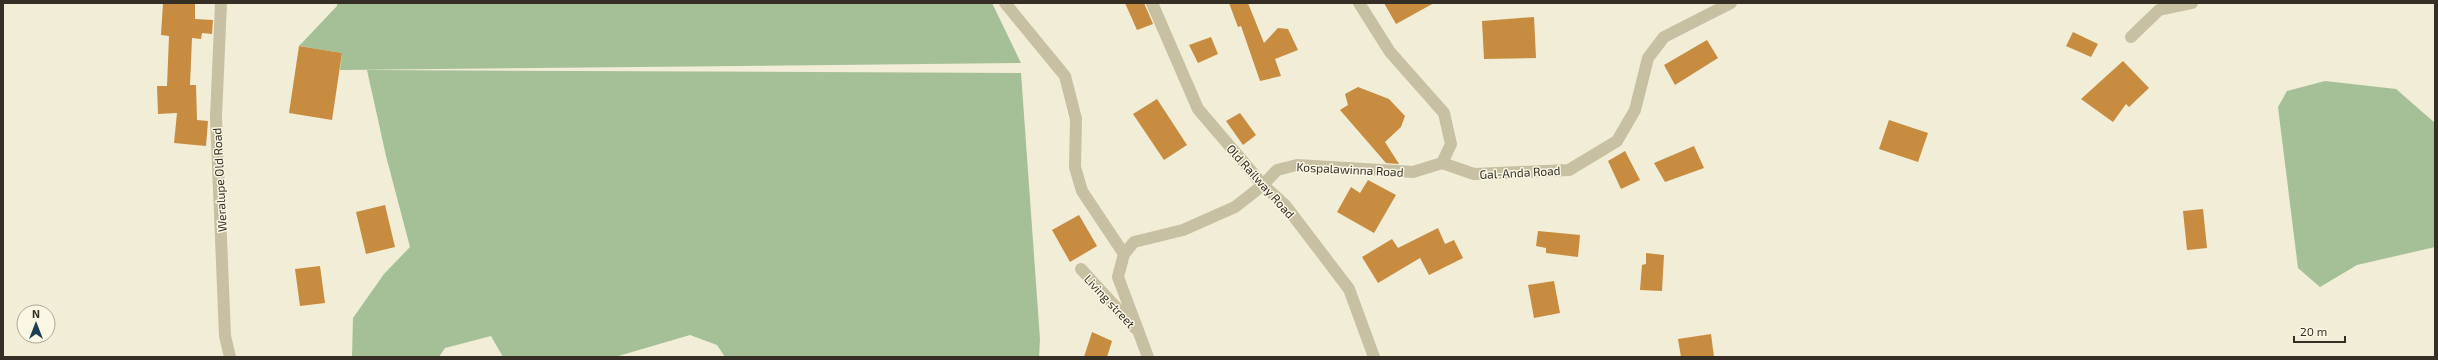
<svg xmlns="http://www.w3.org/2000/svg" width="2438" height="360" font-family="'Exo 2',sans-serif">
	<rect width="100%" height="100%" fill="#f1edd7"/>
	<!-- green -->
	<g fill="#a5bf97">
		<path d="M337,3H992L1021,63L340,70L342,53L299,46L337,6Z"/>
		<path d="M367,70L1021,73L1040,339L1039,357H725L717,345L690,335L615,357H503L491,336L445,348L439,357H352L353,318L384,274L410,247L386,156Z"/>
		<path d="M2325,81L2396,89L2435,123V247L2357,265L2320,287L2298,268L2278,107L2287,91Z"/>
	</g>
	<!-- building -->
	<g fill="#c78c3f">
		<path d="M163,3H195V19L213,20L212,34L202,33L201,39L192,38L190,85H196L197,120L208,121L206,146L174,143L177,113L158,114L157,86H167L169,36L161,35Z"/>
		<path d="M1125,3H1144L1153,24L1137,30Z"/>
		<path d="M1229,3H1248L1264,43L1278,28L1288,29L1298,50L1275,59L1281,76L1260,81L1241,26L1238,27Z"/>
		<path d="M1384,3H1434L1396,24Z"/>
		<path d="M1534,17L1536,58L1484,59L1482,21Z"/>
		<path d="M2073,32L2098,44L2091,57L2066,46Z"/>
		<path d="M1211,37L1218,54L1198,63L1189,45Z"/>
		<path d="M1707,40L1718,58L1675,85L1664,65Z"/>
		<path d="M299,46L342,53L332,120L289,113Z"/>
		<path d="M2123,61L2149,88L2129,107L2126,104L2113,122L2081,99Z"/>
		<path d="M1358,87L1389,99L1405,116L1401,127L1385,142L1399,164L1386,163L1340,110L1348,105L1345,94Z"/>
		<path d="M1157,99L1187,145L1164,160L1133,114Z"/>
		<path d="M1240,113L1256,135L1243,145L1226,121Z"/>
		<path d="M1889,120L1928,133L1918,162L1879,149Z"/>
		<path d="M1694,146L1704,168L1665,182L1654,163Z"/>
		<path d="M1625,151L1640,180L1621,189L1608,161Z"/>
		<path d="M1368,180L1396,195L1374,233L1337,212L1351,187L1360,193Z"/>
		<path d="M385,205L395,247L366,254L356,212Z"/>
		<path d="M2203,209L2207,248L2187,250L2183,211Z"/>
		<path d="M1079,215L1097,246L1070,262L1052,230Z"/>
		<path d="M1438,228L1445,244L1454,240L1463,258L1429,275L1420,258L1378,283L1362,257L1392,239L1398,248Z"/>
		<path d="M1538,231L1580,235L1578,257L1546,253V248L1536,246Z"/>
		<path d="M1646,253L1664,255L1662,291L1640,290L1642,265L1646,264Z"/>
		<path d="M320,266L325,303L300,306L295,269Z"/>
		<path d="M1554,281L1560,313L1534,318L1528,285Z"/>
		<path d="M1092,332L1112,341L1107,357H1084Z"/>
		<path d="M1711,334L1714,357H1681L1678,339Z"/>
	</g>
	<g fill="none" stroke-linecap="round" stroke-linejoin="round">
		<!-- minor -->
		<g stroke="#c8c0a3" stroke-width="12">
			<path d="M221,3L216,117L225,336L230,357"/>
			<path d="M1005,3L1065,76L1076,119L1075,167L1082,191L1124,254"/>
			<path d="M1152,3L1198,109L1263,185L1285,205L1349,289L1374,357"/>
			<path d="M2131,37L2159,10L2192,3"/>
			<path d="M1442,163L1474,174L1569,170L1617,141L1635,110L1648,58L1664,37L1731,3"/>
			<path d="M1081,269L1135,328"/>
			<path d="M1148,357L1118,277L1124,254L1134,242L1183,230L1235,207L1263,185L1277,170L1297,165L1413,172L1442,163L1451,144L1444,113L1390,52L1359,3"/>
		</g>
	</g>
	<g text-anchor="middle" dominant-baseline="central" stroke-width="3" stroke-linejoin="round" paint-order="stroke">
		<!-- street labels -->
		<g font-size="12" fill="#342e25" stroke="#f9f6e3">
			<text transform="translate(1350 169) rotate(3)">Kospalawinna Road</text>
			<text transform="translate(1520 172) rotate(-3)">Gal-Anda Road</text>
			<text transform="translate(219 180) rotate(-93)">Weralupe Old Road</text>
			<text transform="translate(1261 181) rotate(48)">Old Railway Road</text>
			<text transform="translate(1110 301) rotate(47)">Living street</text>
		</g>
	</g>
	<!-- border -->
	<rect width="2438" height="360" fill="none" stroke="#342e25" stroke-width="8"/>
	<!-- north arrow -->
	<g transform="translate(36 324)"><circle r="19" fill="#f9f6e3" stroke="#aaa697"/>
	<path d="M0-3L7 15L0 10L-7 15Z" fill="#1b3e55"/>
	<text y="-6" font-size="11" font-weight="bold" text-anchor="middle" fill="#342e25">N</text>
	</g>
	<!-- scale -->
	<path d="M2294 336v6h51v-6" fill="none" stroke="#342e25" stroke-width="2"/>
	<text x="2300" y="336" font-size="12" fill="#342e25" stroke="#f9f6e3" stroke-width="3" paint-order="stroke">20 m</text>
</svg>
